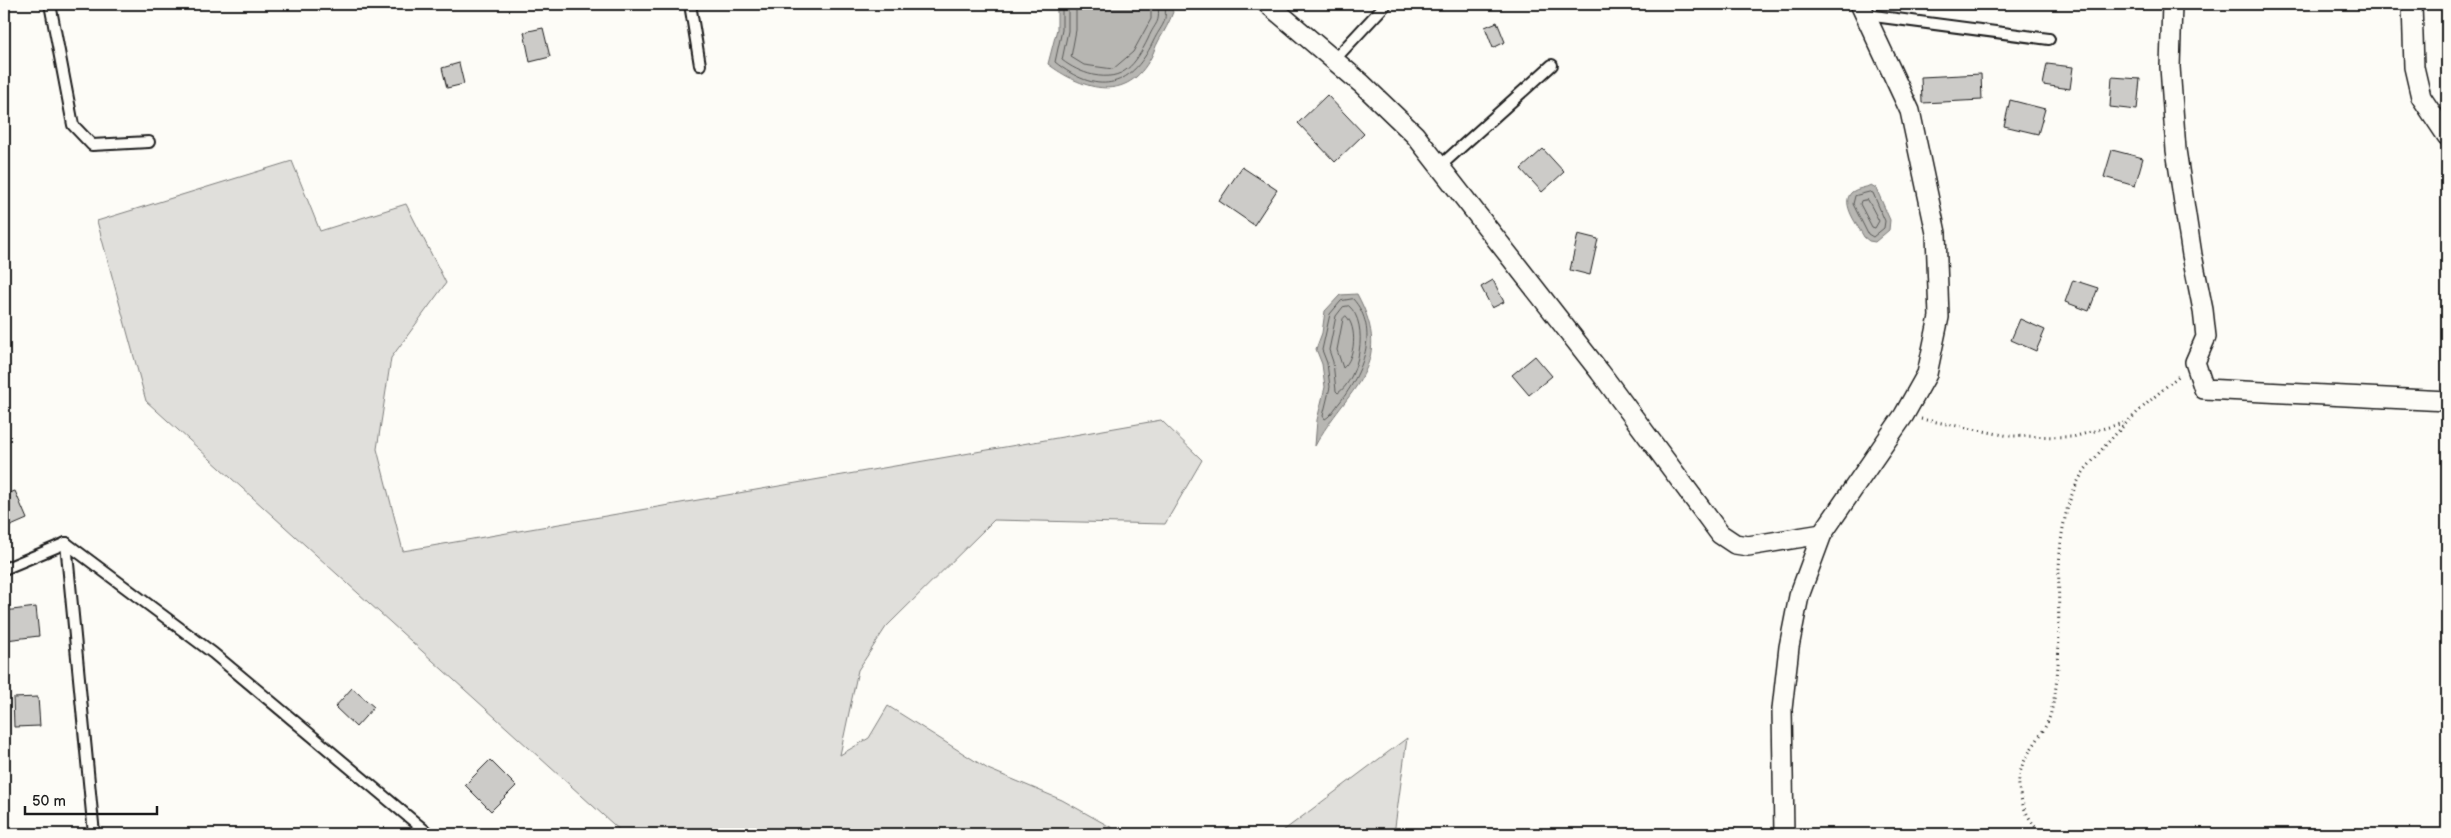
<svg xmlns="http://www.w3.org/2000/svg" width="2451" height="838" font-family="'Balsamiq Sans',sans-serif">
	<rect width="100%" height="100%" fill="#fdfcf7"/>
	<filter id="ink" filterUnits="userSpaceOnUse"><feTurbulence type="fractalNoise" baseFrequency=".02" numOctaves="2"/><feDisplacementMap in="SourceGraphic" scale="10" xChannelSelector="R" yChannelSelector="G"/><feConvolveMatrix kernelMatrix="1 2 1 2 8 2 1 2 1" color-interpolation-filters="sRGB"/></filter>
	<g filter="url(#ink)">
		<!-- green -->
		<g fill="#e0dfdb" stroke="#7e7e7c">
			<path d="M292,161L320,231L406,204L446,283L391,358L377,449L403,551L1161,420L1202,460L1165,524L994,520L886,627L858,670L840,755L869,738L888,706L988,769L1062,800L1123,834H624L146,401L97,221Z"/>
			<path d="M1407,738L1394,834H1279Z"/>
		</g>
		<!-- water -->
		<g fill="#b7b6b2" stroke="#797876">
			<path d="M1057,4H1169L1173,12C1169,23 1165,30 1159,40C1155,47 1153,55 1149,61C1124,104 1080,88 1048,64L1057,29Z"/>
			<path d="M1871,185L1876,188L1890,220L1889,230L1875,242L1869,241L1864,237C1859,227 1839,203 1852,192C1857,188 1866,188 1871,185Z"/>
			<path d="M1357,294C1397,368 1346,388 1315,446L1317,420L1325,387L1322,364L1316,349L1322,333L1325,311L1340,295Z"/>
		</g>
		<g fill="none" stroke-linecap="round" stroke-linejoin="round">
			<!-- shore -->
			<g stroke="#5a5a58" stroke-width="1">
				<path d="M1062,4V30L1055,62C1096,95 1130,90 1153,42C1162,23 1167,26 1165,4"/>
				<path d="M1068,4V31L1062,60C1071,67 1081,72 1093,75C1124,81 1135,65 1148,39C1156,20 1160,26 1158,4"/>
				<path d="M1076,4V30L1071,57L1084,65L1113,69L1133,52L1151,19V4"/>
				<path d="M1870,192L1873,193L1885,221L1884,228L1873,237L1868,234L1853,204L1855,196Z"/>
				<path d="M1868,200L1879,221L1875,228L1872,227L1860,204L1861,201Z"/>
				<path d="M1353,299C1381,330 1362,374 1340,402C1335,408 1331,416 1325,419L1323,416L1330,387L1327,363L1322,350L1330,314L1341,301Z"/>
				<path d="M1349,306C1370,324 1359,379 1338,393L1336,391L1333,362L1329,350L1336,316L1343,307Z"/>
				<path d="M1346,316C1358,327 1355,359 1343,368L1337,350L1343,319Z"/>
			</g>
		</g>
		<!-- building -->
		<g fill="#cccbc8" stroke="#1c1c1c">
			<path d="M1497,22L1505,42L1493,48L1485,27Z"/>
			<path d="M543,28L550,57L530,62L524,32Z"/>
			<path d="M459,63L464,84L447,88L442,68Z"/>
			<path d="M2047,64L2073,67L2070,89L2043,85Z"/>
			<path d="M1981,74L1982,100L1922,103L1921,77Z"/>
			<path d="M2112,77L2140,79L2137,110L2110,107Z"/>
			<path d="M1327,95L1364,134L1335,162L1298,123Z"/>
			<path d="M2010,100L2045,109L2038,134L2004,126Z"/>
			<path d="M1543,149L1564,172L1542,192L1521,169Z"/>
			<path d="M2112,150L2143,158L2135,186L2104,177Z"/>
			<path d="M1242,167L1277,190L1254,225L1219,201Z"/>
			<path d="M1578,234L1598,239L1590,275L1570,270Z"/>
			<path d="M1493,280L1504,302L1492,308L1481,287Z"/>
			<path d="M2073,280L2098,288L2089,311L2065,302Z"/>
			<path d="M2020,319L2045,330L2036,351L2011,340Z"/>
			<path d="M1535,356L1552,376L1529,395L1512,375Z"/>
			<path d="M15,491L27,519L4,529V495Z"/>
			<path d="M36,607L39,636L6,640L4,611Z"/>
			<path d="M352,688L374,707L356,727L335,707Z"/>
			<path d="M38,697L40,726L14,727L13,698Z"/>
			<path d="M490,760L516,786L491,811L465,785Z"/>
		</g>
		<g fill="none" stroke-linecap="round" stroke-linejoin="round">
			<defs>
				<g id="lane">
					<path d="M50,4L73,125L92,145L149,142"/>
					<path d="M690,4L700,65"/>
					<path d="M1866,15L2049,39"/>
					<path d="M1334,60L1386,4"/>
					<path d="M1439,167L1552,65"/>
					<path d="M66,543L213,653L429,834"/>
					<path d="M66,543L94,834"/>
					<path d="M4,569L66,543"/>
				</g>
				<g id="street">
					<path d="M1268,4L1362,84L1415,135L1600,372L1720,534L1735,544L1748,546L1822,534"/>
					<path d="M2172,4L2170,67L2176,150L2192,255L2203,310L2206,337L2195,362L2204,389L2447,401"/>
					<path d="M2412,4L2414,67L2421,97L2447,136"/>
					<path d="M1784,834L1782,709L1789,647L1799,596L1822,534L1904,415L1927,374L1939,317L1936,233L1910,111L1860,4"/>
				</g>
			</defs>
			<!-- lane casing -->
			<use href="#lane" stroke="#1c1c1c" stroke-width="14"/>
			<!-- street casing -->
			<use href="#street" stroke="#1c1c1c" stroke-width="22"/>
			<!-- path -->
			<g stroke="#1c1c1c" stroke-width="3" stroke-dasharray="1 4" stroke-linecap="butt">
				<path d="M1921,419L2009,436L2073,437L2123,423"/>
				<path d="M2042,834C2027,820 2015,794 2020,773C2025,751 2046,734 2051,712C2071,637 2041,543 2082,474C2087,466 2094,460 2099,453C2124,423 2150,400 2181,374"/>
			</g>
			<!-- lane -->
			<use href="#lane" stroke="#fdfcf7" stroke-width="10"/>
			<!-- street -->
			<use href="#street" stroke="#fdfcf7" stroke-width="19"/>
		</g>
	</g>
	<!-- margin -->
	<rect width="2451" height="838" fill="none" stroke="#fdfcf7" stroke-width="20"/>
	<rect x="10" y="10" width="2431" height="818" fill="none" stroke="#1c1c1c" stroke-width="2" filter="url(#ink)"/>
	<!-- scale -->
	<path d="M25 806v8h132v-8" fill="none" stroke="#1c1c1c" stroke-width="2.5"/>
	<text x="32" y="806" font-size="15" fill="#1c1c1c" stroke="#fdfcf7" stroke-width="4" paint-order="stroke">50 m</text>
</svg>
